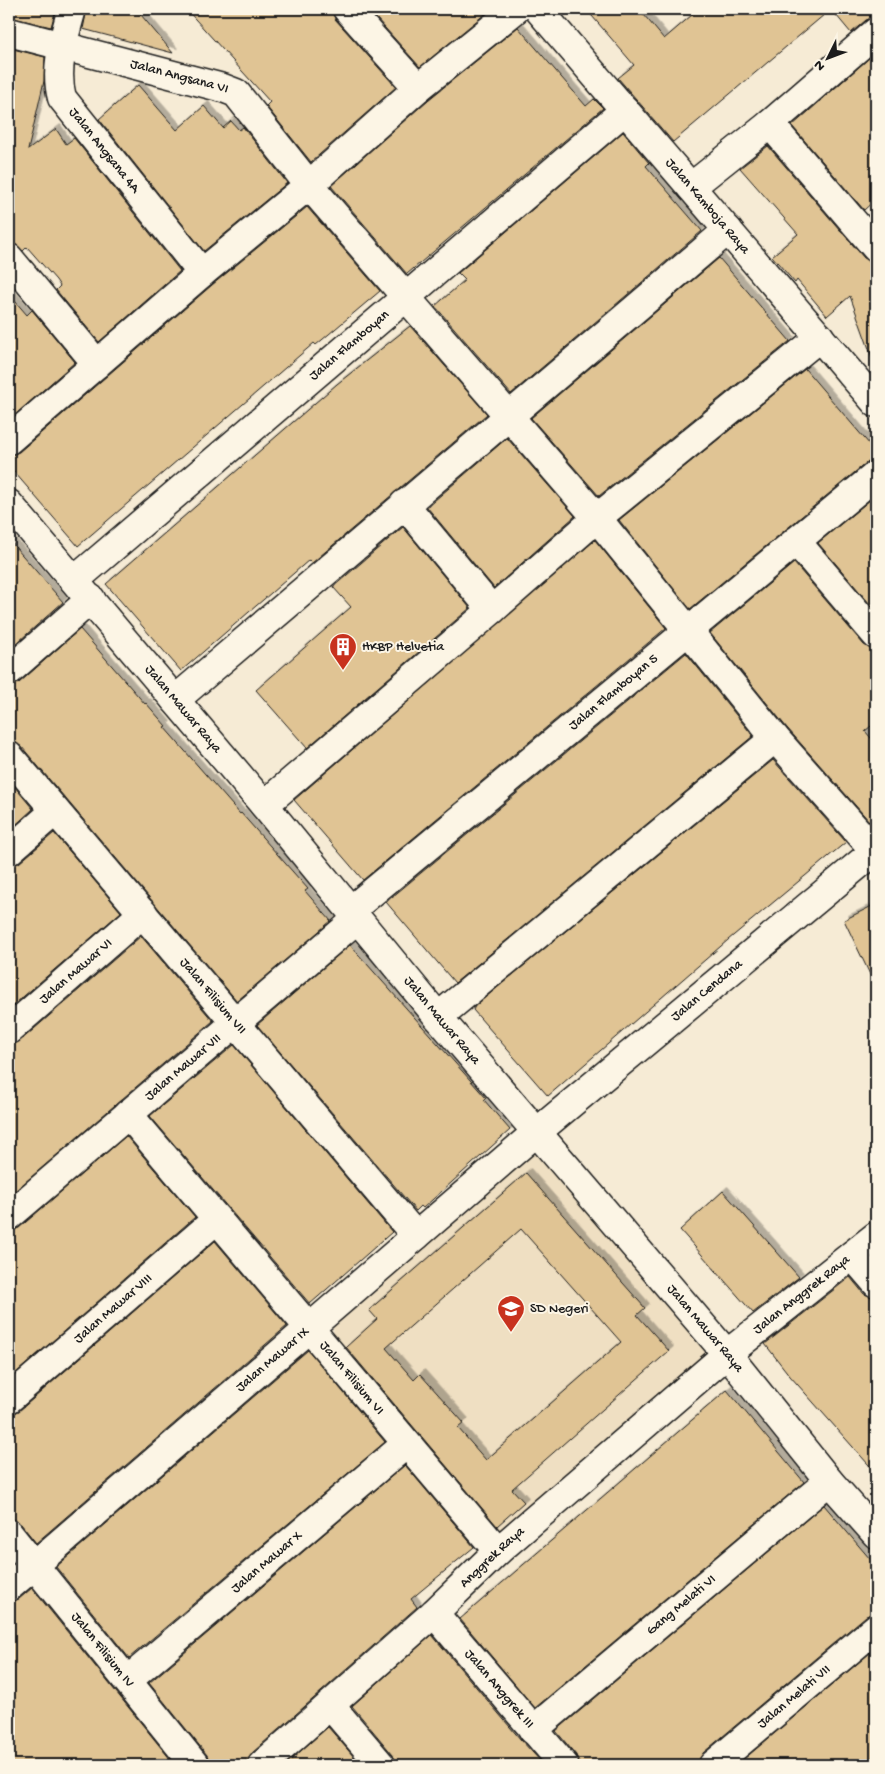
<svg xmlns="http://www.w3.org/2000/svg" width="885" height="1774" font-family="'Gochi Hand',sans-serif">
	<defs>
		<filter id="shadow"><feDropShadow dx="4.5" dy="-4.5" stdDeviation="0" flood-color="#0004"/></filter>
	</defs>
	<rect width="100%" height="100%" fill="#f6ebd5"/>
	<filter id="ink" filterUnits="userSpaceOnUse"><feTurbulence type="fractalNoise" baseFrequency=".02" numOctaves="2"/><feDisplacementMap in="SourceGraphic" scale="10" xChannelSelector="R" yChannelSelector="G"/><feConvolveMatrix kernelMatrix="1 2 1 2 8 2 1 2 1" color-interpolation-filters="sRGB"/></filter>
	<g filter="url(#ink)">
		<!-- built -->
		<path fill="#efdfc2" d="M532,1148L706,1353L496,1535L334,1346L333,1321Z"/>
		<!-- building -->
		<g fill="#e0c494" stroke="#1c1c1c" fill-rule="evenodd" filter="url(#shadow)">
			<path d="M9,9H56L51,27L9,17Z"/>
			<path d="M87,9H136L173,53L83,29Z"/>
			<path d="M186,9H332L335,19L396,87L311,162L266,106L270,102Z"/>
			<path d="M368,9H491L420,67Z"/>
			<path d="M586,9H639L664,39L699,9H831L673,142L618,78L634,65Z"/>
			<path d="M831,9H876V17L866,20L851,33Z"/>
			<path d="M518,27L586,106L594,99L603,108L407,274L331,186L428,100Z"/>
			<path d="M9,48L45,57L44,81L28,150L56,129L66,144L74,138L180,271L99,342L56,290L60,286L56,280L27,247L23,251L15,244L9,243Z"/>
			<path d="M876,52V199L864,210L792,126Z"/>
			<path d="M138,85L177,130L204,106L223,128L231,121L239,130L243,127L287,183L204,251L99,119Z"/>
			<path d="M623,132L649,163L646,166L702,231L511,394L435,306L465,280L458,273Z"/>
			<path d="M768,146L864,258L876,263V359L873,360L850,296L827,316L797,280L795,283L772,256L798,234L740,168Z"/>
			<path d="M307,207L380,291L316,345L314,343L78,546L9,466V455L19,452L212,285Z"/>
			<path d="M719,258L790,341L599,496L531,418Z"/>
			<path d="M9,294L27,315L32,310L75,362L9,420Z"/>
			<path d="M410,326L487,414L312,563L309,560L181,671L106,584L337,384Z"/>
			<path d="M805,369L876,452V460L866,463L690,609L619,520Z"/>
			<path d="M507,438L575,516L494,588L427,507Z"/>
			<path d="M876,495V611L818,543Z"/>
			<path d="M403,527L470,608L307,748L256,690L351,607L333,587Z"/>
			<path d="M9,540L63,602L9,650Z"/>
			<path d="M595,540L666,628L363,880L294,800Z"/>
			<path d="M794,563L864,645L876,650V722L865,731L876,744V817L870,822L787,728L710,633Z"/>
			<path d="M80,629L145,704L146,703L166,726L164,727L240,814L241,813L285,863L308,889L305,891L331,921L237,1001L21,746L9,741V686L19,683Z"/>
			<path d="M686,653L753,736L455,983L386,902Z"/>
			<path d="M773,760L846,842L728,940L548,1096L473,1010L475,1006Z"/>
			<path d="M9,780L33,809L9,831Z"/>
			<path d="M54,833L121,912L9,1009V866L19,863Z"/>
			<path d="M876,904V987L844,920Z"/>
			<path d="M141,936L213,1021L9,1196V1045L19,1042Z"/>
			<path d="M350,945L463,1072L486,1098L484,1100L510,1130L423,1208L421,1206L416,1211L257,1025Z"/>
			<path d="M234,1045L392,1232L310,1304L150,1116Z"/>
			<path d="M126,1136L195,1217L9,1379V1231L19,1228Z"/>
			<path d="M526,1173L645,1308L637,1315L669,1351L512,1489L524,1502L497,1526L346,1347L377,1319L369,1310ZM521,1229L621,1342L486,1460L458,1428L464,1423L420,1374L414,1380L386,1348Z"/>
			<path d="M723,1191L799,1277L753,1313L680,1230Z"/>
			<path d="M215,1241L287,1326L36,1543L21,1524L9,1519V1414L19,1411Z"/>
			<path d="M850,1277L864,1294L876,1298V1473L790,1376L765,1344Z"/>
			<path d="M308,1350L385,1442L129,1658L56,1567Z"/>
			<path d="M727,1390L804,1482L535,1708L460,1619Z"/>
			<path d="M405,1465L474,1547L411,1599L417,1607L252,1753L247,1765H210L207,1755L149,1683Z"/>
			<path d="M824,1505L876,1566V1613L866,1616L703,1753L698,1765H579L576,1755L556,1731Z"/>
			<path d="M32,1588L175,1765H9V1602L19,1599Z"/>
			<path d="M432,1635L521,1740L544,1765H396L393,1755L352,1706Z"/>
			<path d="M876,1648V1765H737Z"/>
			<path d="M328,1727L361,1765H285Z"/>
		</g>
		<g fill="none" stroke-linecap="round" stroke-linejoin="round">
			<defs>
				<g id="minor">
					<path id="s1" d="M72,9C64,37 54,69 62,98L202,273"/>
					<path d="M347,9L418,88"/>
					<path id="s2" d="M538,9L876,403"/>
					<path id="s3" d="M9,32L223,88L236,93L309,185L597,518L775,738L875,851"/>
					<path d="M770,124L876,248"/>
					<path d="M691,187L770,124L876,32"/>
					<path d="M9,258L97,364"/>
					<path d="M9,440L202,273L309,185L418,88L516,9"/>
					<path id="s4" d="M9,504L264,805L438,1017L727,1354L829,1481L876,1534"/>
					<path d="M404,504L492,610"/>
					<path d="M796,541L876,635"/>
					<path id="s5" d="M75,580L625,110"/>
					<path d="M9,671L91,599"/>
					<path d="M175,700L728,230"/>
					<path id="s6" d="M9,756L416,1236"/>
					<path d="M264,805L492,610L597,518L820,337"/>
					<path d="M9,851L55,811"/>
					<path id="s7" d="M351,910L876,475"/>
					<path d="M438,1017L775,738"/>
					<path id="s8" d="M9,1030L143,913"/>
					<path id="s9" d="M128,1114L498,1551"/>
					<path id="s10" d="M9,1216L357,919"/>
					<path d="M852,1255L876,1283"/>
					<path id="s11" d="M9,1399L217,1219"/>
					<path id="s12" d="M9,1534L195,1765"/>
					<path id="s13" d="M9,1587L525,1142L876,850"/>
					<path id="s14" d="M434,1613L564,1765"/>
					<path id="s15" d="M128,1680L405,1445"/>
					<path d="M330,1705L381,1765"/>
					<path id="s16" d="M533,1730L829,1481"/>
					<path id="s17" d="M262,1765L434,1613L498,1551L727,1354L876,1236"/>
					<path id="s18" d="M713,1765L876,1628"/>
				</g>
			</defs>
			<!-- minor casing -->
			<use href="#minor" stroke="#1c1c1c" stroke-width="31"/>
			<!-- minor -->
			<use href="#minor" stroke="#fcf5e5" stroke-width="28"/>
		</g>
	</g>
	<!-- icons -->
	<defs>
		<symbol id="building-pin" viewBox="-11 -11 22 30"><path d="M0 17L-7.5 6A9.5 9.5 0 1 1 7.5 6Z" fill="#c8321e" stroke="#fcf5e5"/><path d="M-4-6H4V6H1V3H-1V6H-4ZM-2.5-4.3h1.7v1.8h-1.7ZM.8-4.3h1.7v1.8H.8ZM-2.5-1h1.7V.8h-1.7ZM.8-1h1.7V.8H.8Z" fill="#fff"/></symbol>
		<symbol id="school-pin" viewBox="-11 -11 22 30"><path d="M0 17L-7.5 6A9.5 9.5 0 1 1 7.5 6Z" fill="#c8321e" stroke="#fcf5e5"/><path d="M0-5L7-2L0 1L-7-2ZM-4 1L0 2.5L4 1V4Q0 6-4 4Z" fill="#fff"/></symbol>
	</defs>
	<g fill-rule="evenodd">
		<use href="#building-pin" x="327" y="631" width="32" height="43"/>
		<use href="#school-pin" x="495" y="1293" width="32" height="43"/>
	</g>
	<g text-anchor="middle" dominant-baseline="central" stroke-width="4" stroke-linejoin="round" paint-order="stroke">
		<!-- street labels -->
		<g font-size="14" fill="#1c1c1c" stroke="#fcf5e5">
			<text stroke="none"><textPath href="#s3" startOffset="176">Jalan Angsana VI</textPath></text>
			<text stroke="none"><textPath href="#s1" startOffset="158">Jalan Angsana 4A</textPath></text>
			<text stroke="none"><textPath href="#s2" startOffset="260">Jalan Kamboja Raya</textPath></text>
			<text stroke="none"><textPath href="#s5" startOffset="361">Jalan Flamboyan</textPath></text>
			<text stroke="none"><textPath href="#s7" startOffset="341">Jalan Flamboyan 5</textPath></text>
			<text stroke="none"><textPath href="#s4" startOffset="269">Jalan Mawar Raya</textPath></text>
			<text stroke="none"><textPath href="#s8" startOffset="89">Jalan Mawar VI</textPath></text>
			<text stroke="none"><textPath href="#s13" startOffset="918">Jalan Cendana</textPath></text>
			<text stroke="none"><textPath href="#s6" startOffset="315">Jalan Filisium VII</textPath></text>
			<text stroke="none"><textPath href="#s4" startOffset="674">Jalan Mawar Raya</textPath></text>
			<text stroke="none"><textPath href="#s10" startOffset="229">Jalan Mawar VII</textPath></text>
			<text stroke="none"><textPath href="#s17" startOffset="716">Jalan Anggrek Raya</textPath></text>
			<text stroke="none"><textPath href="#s11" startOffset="138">Jalan Mawar VIII</textPath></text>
			<text stroke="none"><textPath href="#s4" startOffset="1079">Jalan Mawar Raya</textPath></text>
			<text stroke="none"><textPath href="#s13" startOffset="348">Jalan Mawar IX</textPath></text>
			<text stroke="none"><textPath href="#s9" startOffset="346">Jalan Filisium VI</textPath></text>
			<text stroke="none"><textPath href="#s17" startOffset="310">Anggrek Raya</textPath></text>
			<text stroke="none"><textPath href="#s15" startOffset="182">Jalan Mawar X</textPath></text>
			<text stroke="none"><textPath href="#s16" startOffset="194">Gang Melati VI</textPath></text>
			<text stroke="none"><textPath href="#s12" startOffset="149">Jalan Filisium IV</textPath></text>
			<text stroke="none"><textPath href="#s14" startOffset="100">Jalan Anggrek III</textPath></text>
			<text stroke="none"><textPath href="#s18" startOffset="106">Jalan Melati VII</textPath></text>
		</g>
		<!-- poi labels -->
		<g font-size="14" fill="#1c1c1c" stroke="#fcf5e5" text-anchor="start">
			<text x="362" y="647">HKBP Helvetia</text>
			<text x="530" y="1309">SD Negeri</text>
		</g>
	</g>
	<!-- margin -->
	<rect width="885" height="1774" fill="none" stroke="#fcf5e5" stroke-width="30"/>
	<rect x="15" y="15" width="855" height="1744" fill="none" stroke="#1c1c1c" stroke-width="2" filter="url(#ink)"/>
	<!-- north arrow -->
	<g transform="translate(828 58) rotate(228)" stroke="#fcf5e5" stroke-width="4" paint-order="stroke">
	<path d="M0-4L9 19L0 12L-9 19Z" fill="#1c1c1c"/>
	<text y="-8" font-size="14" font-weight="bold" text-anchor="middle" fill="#1c1c1c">N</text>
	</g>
</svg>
